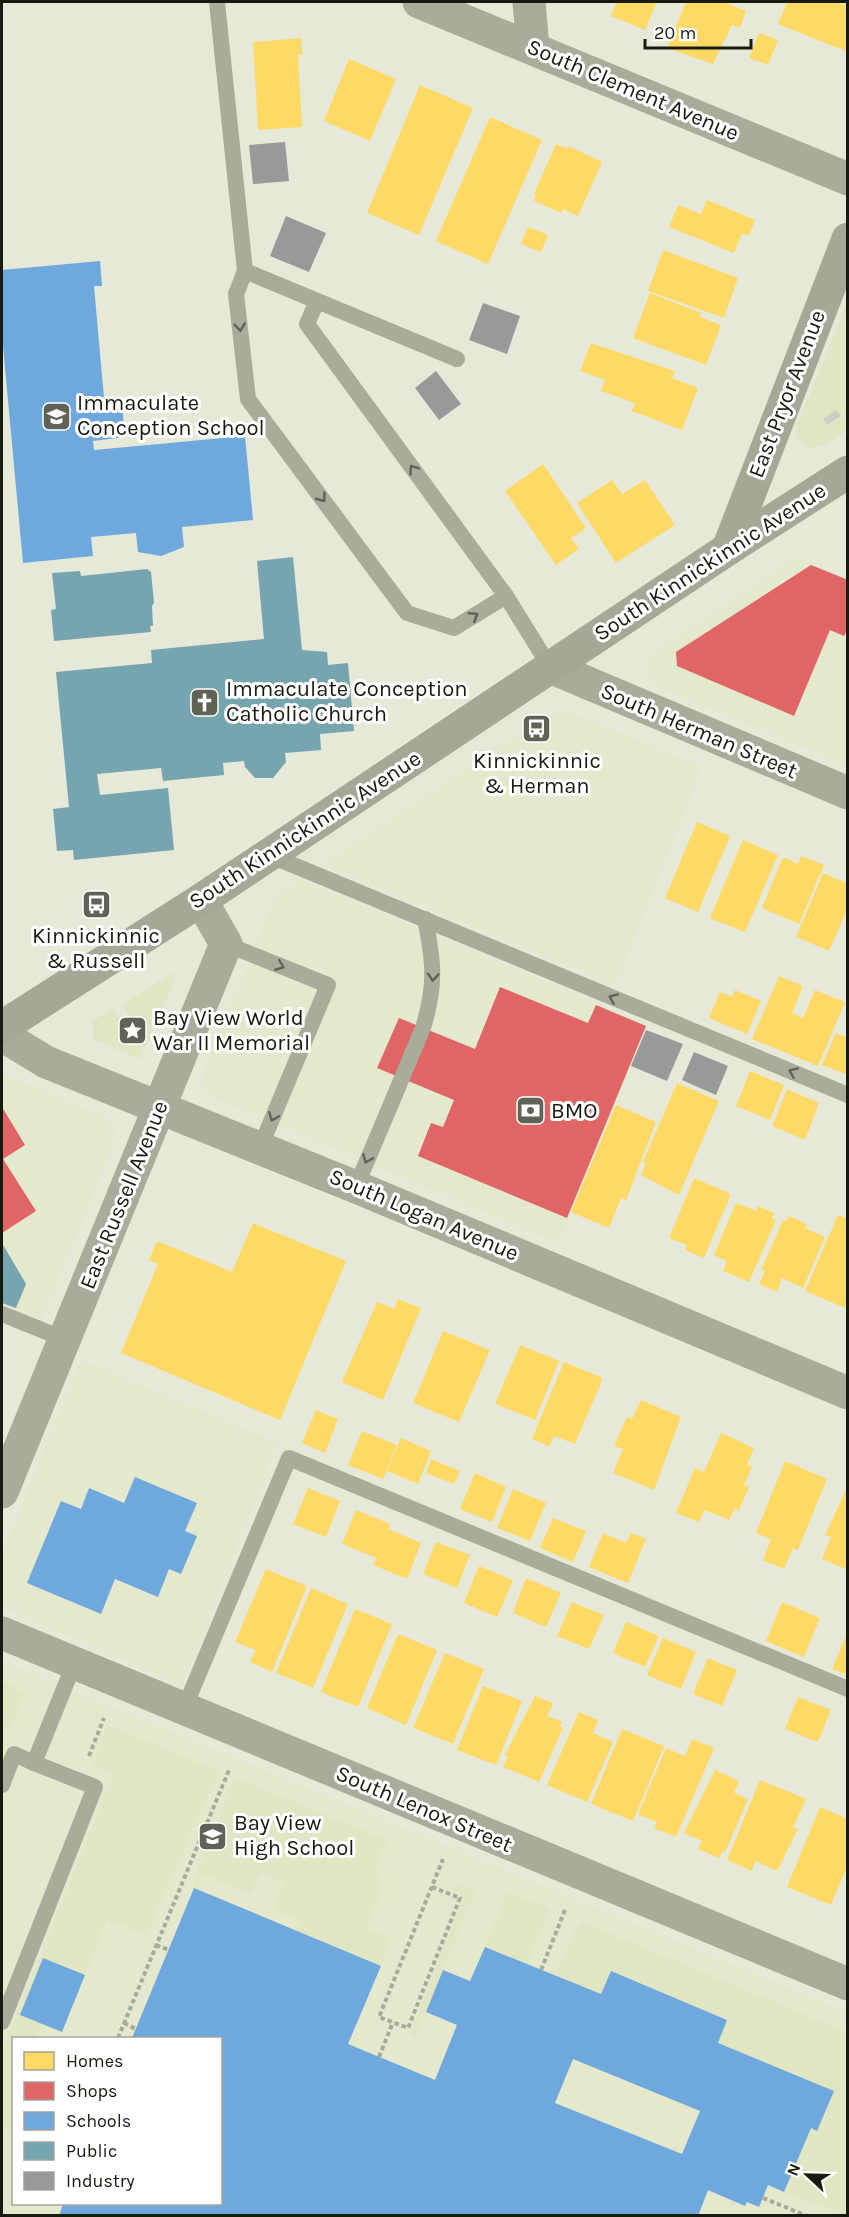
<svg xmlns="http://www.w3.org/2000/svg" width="849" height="2217" font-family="Karla,sans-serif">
	<rect width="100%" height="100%" fill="#e6e8d8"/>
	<!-- built -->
	<g fill="#e4e8cd" fill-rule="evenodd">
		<path d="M797,557L847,579V765L658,687L647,672L648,661L655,650Z"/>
		<path d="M562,711L572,713L702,767L616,985L322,864L543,718Z"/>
		<path d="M299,879L648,1024L558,1243L207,1095L202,1084L203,1073L274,899Z"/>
		<path d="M2,1074L103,1116L115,1129L114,1144L41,1321L2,1304Z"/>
		<path d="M81,1360L278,1443L182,1685L2,1607V1555Z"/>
		<path d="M2,1661L847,2012V2215H2ZM14,2038H220V2204H14Z"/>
	</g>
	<!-- green -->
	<g fill="#e0e6c3">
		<path d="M847,304V430C831,441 812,460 796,437V428Z"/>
		<path d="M173,973L174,982L140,1059L93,1039V1021L113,1008L130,1037L137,1032L122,1004Z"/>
		<path d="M2,1682L25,1692L9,1730L2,1727Z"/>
		<path d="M107,1725L219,1771L146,1935L107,1920L85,1975L43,1958L41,2023L35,2038H14L13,2128L2,2131V2053L114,1774L93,1765Z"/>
		<path d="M235,1778L387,1840L375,1869L383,1887L366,1928L391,1939L381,1966L295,1930L299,1921L272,1909L283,1882L260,1873L250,1894L204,1875L197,1889L194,1888L197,1871Z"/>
		<path d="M456,1883L475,1891L415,2038L409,2035L465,1896L453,1891Z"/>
		<path d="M507,1892L550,1909L527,1964L485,1947Z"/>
		<path d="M582,1922L847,2032V2215H841L784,2192L811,2128L818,2130L834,2091L718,2043L727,2019L611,1972L601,1994L556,1976L577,1927Z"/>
	</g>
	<!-- homes -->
	<g fill="#ffd966">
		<path d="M617,2H657L645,30L611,16Z"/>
		<path d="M686,2H724L746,11L740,28L732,25L713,64L667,48Z"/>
		<path d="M787,2H837L848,6V52L778,24Z"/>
		<path d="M759,33L778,40L768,65L749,58Z"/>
		<path d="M301,38L302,55H298L302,127L258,130L253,42Z"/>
		<path d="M349,59L396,79L370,141L324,121Z"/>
		<path d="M420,85L473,108L419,235L367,213Z"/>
		<path d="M490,117L542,140L488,264L436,241Z"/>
		<path d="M556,144L567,149L568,146L602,162L578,216L563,209L561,213L534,201L536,195L534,194Z"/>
		<path d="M707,200L755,220L749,236L742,233L734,253L669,227L678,205L701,214Z"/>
		<path d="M528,227L548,235L541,252L521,244Z"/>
		<path d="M663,250L738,278L724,318L648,291Z"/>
		<path d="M650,293L701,313L700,317L721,325L706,365L633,338Z"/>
		<path d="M591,343L675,371L672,378L698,388L682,430L632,411L635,403L601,391L605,380L580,371Z"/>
		<path d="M543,464L586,528L571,538L579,549L556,565L505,491Z"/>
		<path d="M612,480L622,494L645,480L675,525L616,563L577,503Z"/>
		<path d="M697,822L730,836L698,912L665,898Z"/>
		<path d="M743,840L778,855L745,932L710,918Z"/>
		<path d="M801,856L824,865L799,924L762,908L783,857L798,864Z"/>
		<path d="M823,873L848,884V908L829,951L796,937Z"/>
		<path d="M779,976L803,986L792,1013L803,1018L815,990L845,1002L818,1066L752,1039Z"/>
		<path d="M735,990L761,1001L747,1034L709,1018L720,992L732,997Z"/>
		<path d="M836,1033L848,1038V1075L822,1065Z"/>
		<path d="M750,1071L784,1085L770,1120L736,1106Z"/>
		<path d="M677,1083L719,1101L679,1195L641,1175L646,1163L643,1162Z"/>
		<path d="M787,1089L819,1103L805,1140L772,1126Z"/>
		<path d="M616,1105L656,1122L626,1200L621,1198L609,1228L571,1212Z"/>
		<path d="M694,1178L731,1194L704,1258L685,1250L687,1245L669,1238Z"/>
		<path d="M736,1203L756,1211L758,1206L774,1213L772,1218L776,1220L749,1282L723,1271L727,1261L714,1255Z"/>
		<path d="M838,1215L848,1219V1302L845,1308L805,1291Z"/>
		<path d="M789,1216L807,1224L805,1228L825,1237L803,1288L782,1278L777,1292L759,1284L765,1271L761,1270L783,1220L786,1221Z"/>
		<path d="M253,1223L346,1261L280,1420L121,1353L158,1264L149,1260L157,1241L232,1272Z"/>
		<path d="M398,1299L421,1308L383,1400L342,1382L377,1302L394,1309Z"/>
		<path d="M443,1331L490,1350L459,1422L413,1403Z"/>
		<path d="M520,1345L559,1361L535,1420L495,1404Z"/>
		<path d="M564,1362L603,1378L575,1444L554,1436L549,1446L532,1439Z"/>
		<path d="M641,1400L681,1417L654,1490L613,1473L623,1449L614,1446L627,1417L632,1419Z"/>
		<path d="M316,1410L338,1419L325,1453L302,1443Z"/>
		<path d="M362,1431L397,1445L383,1479L348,1465Z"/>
		<path d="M721,1433L754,1448L747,1465L752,1467L744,1485L749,1487L739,1510L735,1508L729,1520L704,1510L699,1522L676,1513L695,1468L704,1472Z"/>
		<path d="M401,1438L431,1451L418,1484L387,1471Z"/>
		<path d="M431,1459L460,1471L454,1484L426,1473Z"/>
		<path d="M785,1461L827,1479L798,1550L793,1548L784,1569L763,1560L771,1539L756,1533Z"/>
		<path d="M475,1473L506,1487L492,1522L460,1509Z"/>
		<path d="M848,1486V1570L822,1559L831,1537L825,1535Z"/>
		<path d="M308,1488L340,1501L326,1537L293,1524Z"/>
		<path d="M513,1489L546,1503L530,1541L497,1528Z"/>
		<path d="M356,1510L390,1524L388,1529L421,1543L407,1579L373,1565L376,1558L342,1544Z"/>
		<path d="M553,1518L586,1531L573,1562L540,1548Z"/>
		<path d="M603,1533L626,1543L631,1533L646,1539L628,1583L589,1567Z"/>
		<path d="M436,1542L470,1555L457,1588L423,1574Z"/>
		<path d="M479,1566L513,1580L497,1617L464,1603Z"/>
		<path d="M266,1569L307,1586L272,1672L250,1662L256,1650L235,1642Z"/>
		<path d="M526,1578L561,1593L546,1627L513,1613Z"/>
		<path d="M311,1588L348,1604L313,1688L276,1673Z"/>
		<path d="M572,1602L604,1615L589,1649L557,1636Z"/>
		<path d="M782,1602L820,1618L804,1657L766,1641Z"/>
		<path d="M355,1609L392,1624L358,1707L321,1692Z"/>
		<path d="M626,1622L659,1636L645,1667L613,1653Z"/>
		<path d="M398,1634L437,1650L406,1725L367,1708Z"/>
		<path d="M846,1636L848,1637V1675L832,1669Z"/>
		<path d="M663,1638L696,1652L681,1689L647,1675Z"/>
		<path d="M445,1653L484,1669L453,1744L413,1728Z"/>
		<path d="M708,1658L737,1670L722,1706L693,1694Z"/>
		<path d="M483,1686L522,1701L496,1765L457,1750Z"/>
		<path d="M535,1696L553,1703L547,1716L562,1722L560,1727L563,1728L539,1782L503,1767L508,1757L505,1755Z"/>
		<path d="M798,1697L831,1710L818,1742L785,1729Z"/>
		<path d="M579,1712L598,1720L593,1733L613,1742L587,1802L547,1785Z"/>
		<path d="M622,1729L664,1746L633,1821L591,1804Z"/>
		<path d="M692,1739L714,1748L676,1837L654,1828L657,1822L638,1814L666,1748L685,1756Z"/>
		<path d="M715,1770L739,1781L734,1793L748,1799L725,1852L723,1851L719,1858L698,1849L702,1841L684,1833Z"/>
		<path d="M760,1780L806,1799L793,1828L798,1829L777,1871L755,1861L752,1871L727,1860Z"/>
		<path d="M820,1807L848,1819V1864L831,1905L787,1887Z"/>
	</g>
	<!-- shops -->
	<g fill="#e06666">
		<path d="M811,565L848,580V629L844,636L830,630L794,716L677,666L676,652Z"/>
		<path d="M500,987L588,1023L596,1005L646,1026L567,1218L418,1156L431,1123L443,1127L454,1100L377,1068L399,1018L475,1049Z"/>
		<path d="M2,1107L25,1145L3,1159L36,1211L2,1233Z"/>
	</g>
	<!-- schools -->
	<g fill="#6fa8dc" fill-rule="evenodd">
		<path d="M100,261L102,286H94L104,398L121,396L125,437L93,441L94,450L245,436L253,520L182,527L184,547L161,556L138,552L136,533L91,537L93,556L23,563L2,335V270Z"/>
		<path d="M135,1477L197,1503L185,1531L197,1536L181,1574L169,1569L158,1597L115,1579L101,1614L27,1583L61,1501L81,1509L89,1488L124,1503Z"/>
		<path d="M194,1888L381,1966L348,2044L435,2080L457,2025L426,2012L443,1970L470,1981L485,1947L601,1994L611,1971L727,2020L718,2043L834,2091L817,2131L811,2128L784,2192L768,2185L759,2207L747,2202L745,2206L708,2190L698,2216H59L63,2204H220V2038H132ZM573,2059L700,2111L682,2154L555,2103Z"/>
		<path d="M43,1958L85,1975L62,2032L20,2015Z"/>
	</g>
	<!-- public -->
	<g fill="#76a5af">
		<path d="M293,557L302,650L327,652L328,665L348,663L354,731L320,734L321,750L285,753L286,762L273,778H255L245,767L244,761L223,763L224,775L163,781L161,768L97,774L100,795L168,788L174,850L74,860L73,850L57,851L53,809L69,807L56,672L152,663L151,650L264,639L257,561Z"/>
		<path d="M147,569L151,572L154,603L152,606L153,626H150L151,632L54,641L51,610L56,609L52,573L80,571L81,576Z"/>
		<path d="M2,1243L26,1284L16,1308L2,1303Z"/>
	</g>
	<!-- industry -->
	<g fill="#999">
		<path d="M285,142L289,181L253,184L249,145Z"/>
		<path d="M286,216L326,233L309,272L270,256Z"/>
		<path d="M483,303L520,316L507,354L469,340Z"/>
		<path d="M436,371L461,404L439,420L415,388Z"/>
		<path d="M646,1030L683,1044L667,1081L631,1066Z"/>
		<path d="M694,1052L728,1066L716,1095L682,1080Z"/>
	</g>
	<!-- building -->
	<path fill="#cdcec3" d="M836,410L841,416L827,425L823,419Z"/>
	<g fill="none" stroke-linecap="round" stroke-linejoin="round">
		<!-- path -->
		<g stroke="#a8aa9c" stroke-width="4" stroke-dasharray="4.5 3" stroke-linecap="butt">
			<path d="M89,1756L104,1718"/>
			<path d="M432,1887L460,1898L408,2028L379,2017L443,1859"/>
			<path d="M156,1945L169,1950"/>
			<path d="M541,1970L565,1910"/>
			<path d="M124,2023L136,2029"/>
			<path d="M118,2038L229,1770"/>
			<path d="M379,2057L393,2022"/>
			<path d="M763,2198L807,2216"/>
		</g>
		<!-- lane -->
		<g stroke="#a9ab9b" stroke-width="16">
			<path d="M217,2L245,271L457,359"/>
			<path d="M245,271L236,294L248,399L407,613L454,628L506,596L307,324L317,301"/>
			<path d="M506,596L550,667"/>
			<path d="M269,855L848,1095"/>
			<path d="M226,944L328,985L260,1148"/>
			<path d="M356,1187L423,1028C436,985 434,963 425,919"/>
			<path d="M2,1314L64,1339"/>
			<path d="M184,1709L289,1458L848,1689"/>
			<path d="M2,1785L14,1754L34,1763"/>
			<path d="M2,2022L95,1787L34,1763L74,1664"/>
		</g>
		<!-- street -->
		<g stroke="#a9ab9b" stroke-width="33">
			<path d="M419,2L848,179"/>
			<path d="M529,2L533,48"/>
			<path d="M550,667L848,793"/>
			<path d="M2,1035L46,1062L356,1187L848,1393"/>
			<path d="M2,1492L226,944L201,900"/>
			<path d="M2,1633L848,1984"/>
		</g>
		<!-- secondary -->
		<g stroke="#a6a897" stroke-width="33">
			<path d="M728,549L848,239"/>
			<path d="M2,1027L201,900L728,549L848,472"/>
		</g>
	</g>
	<!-- one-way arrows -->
	<defs><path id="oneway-chevron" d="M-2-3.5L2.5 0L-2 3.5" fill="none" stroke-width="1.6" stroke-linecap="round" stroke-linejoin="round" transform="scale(1.5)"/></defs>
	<g stroke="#606256">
		<use href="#oneway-chevron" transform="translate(240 327) rotate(83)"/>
		<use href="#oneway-chevron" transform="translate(413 469) rotate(-126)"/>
		<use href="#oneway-chevron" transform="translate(322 498) rotate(53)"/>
		<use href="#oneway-chevron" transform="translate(474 616) rotate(-32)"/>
		<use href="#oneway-chevron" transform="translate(280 966) rotate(22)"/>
		<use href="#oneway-chevron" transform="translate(433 977) rotate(94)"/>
		<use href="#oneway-chevron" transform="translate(613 998) rotate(-157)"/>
		<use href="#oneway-chevron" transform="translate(793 1072) rotate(-157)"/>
		<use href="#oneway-chevron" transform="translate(273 1117) rotate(113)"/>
		<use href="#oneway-chevron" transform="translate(367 1159) rotate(112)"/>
	</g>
	<!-- icons -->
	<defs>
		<symbol id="school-square" viewBox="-11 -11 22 22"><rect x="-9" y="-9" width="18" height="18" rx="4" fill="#606256" stroke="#fff"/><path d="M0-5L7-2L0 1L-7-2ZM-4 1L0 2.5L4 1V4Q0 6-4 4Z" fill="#fff"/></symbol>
		<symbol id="church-square" viewBox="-11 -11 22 22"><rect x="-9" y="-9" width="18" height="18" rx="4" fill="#606256" stroke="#fff"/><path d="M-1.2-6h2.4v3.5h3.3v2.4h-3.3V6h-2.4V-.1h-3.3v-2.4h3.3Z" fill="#fff"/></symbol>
		<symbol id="bus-square" viewBox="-11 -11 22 22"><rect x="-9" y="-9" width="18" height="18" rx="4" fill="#606256" stroke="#fff"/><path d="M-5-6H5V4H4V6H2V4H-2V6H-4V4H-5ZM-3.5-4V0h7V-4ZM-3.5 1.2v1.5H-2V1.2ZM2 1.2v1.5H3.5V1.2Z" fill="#fff"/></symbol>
		<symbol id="sight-square" viewBox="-11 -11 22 22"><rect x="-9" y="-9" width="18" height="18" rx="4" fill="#606256" stroke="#fff"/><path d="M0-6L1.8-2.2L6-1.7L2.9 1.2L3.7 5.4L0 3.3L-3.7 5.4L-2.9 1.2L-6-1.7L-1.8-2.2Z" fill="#fff"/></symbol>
		<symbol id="bank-square" viewBox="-11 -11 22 22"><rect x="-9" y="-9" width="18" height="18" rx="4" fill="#606256" stroke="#fff"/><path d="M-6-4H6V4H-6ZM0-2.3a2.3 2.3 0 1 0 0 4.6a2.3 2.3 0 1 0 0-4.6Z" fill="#fff"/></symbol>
	</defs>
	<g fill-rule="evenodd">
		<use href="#school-square" x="40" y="400" width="33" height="33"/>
		<use href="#church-square" x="188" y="686" width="33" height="33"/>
		<use href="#bus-square" x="520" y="712" width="33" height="33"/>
		<use href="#bus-square" x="80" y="888" width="33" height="33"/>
		<use href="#sight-square" x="116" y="1014" width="33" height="33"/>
		<use href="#bank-square" x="514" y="1094" width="33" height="33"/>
		<use href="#school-square" x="196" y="1820" width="33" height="33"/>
	</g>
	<g text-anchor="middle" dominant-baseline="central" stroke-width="6" stroke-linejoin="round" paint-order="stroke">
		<!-- street labels -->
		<g font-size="22" fill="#181a10" stroke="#fff">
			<text transform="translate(633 90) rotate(23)">South Clement Avenue</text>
			<text transform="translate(787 394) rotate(-69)">East Pryor Avenue</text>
			<text transform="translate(710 562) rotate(-33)">South Kinnickinnic Avenue</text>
			<text transform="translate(699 731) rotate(23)">South Herman Street</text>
			<text transform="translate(305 830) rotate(-33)">South Kinnickinnic Avenue</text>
			<text transform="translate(124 1195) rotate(-68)">East Russell Avenue</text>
			<text transform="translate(424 1215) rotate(23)">South Logan Avenue</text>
			<text transform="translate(424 1809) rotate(23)">South Lenox Street</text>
		</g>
		<!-- poi labels -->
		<g font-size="22" fill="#181a10" stroke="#fff" text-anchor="start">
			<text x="77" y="403">Immaculate<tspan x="77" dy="25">Conception School</tspan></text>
			<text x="226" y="689">Immaculate Conception<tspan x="226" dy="25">Catholic Church</tspan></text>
			<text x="537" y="761" text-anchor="middle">Kinnickinnic<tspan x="537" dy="25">&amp; Herman</tspan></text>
			<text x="96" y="936" text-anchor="middle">Kinnickinnic<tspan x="96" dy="25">&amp; Russell</tspan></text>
			<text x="153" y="1018">Bay View World<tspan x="153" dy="25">War II Memorial</tspan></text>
			<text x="551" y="1111">BMO</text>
			<text x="234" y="1823">Bay View<tspan x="234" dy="25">High School</tspan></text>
		</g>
	</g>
	<!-- border -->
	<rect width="849" height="2217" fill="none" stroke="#181a10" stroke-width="6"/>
	<!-- legend -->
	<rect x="12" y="2037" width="210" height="168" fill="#ffffff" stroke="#a3a39f" stroke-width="1.5"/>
	<rect x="24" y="2052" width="30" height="18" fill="#ffd966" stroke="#a3a39f" stroke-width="1.5"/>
	<text x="66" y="2067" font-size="18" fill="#181a10">Homes</text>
	<rect x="24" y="2082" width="30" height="18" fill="#e06666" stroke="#a3a39f" stroke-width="1.5"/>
	<text x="66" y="2097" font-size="18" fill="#181a10">Shops</text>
	<rect x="24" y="2112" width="30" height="18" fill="#6fa8dc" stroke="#a3a39f" stroke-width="1.5"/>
	<text x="66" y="2127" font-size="18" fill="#181a10">Schools</text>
	<rect x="24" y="2142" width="30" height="18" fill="#76a5af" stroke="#a3a39f" stroke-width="1.5"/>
	<text x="66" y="2157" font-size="18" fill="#181a10">Public</text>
	<rect x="24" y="2172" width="30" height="18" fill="#999999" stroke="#a3a39f" stroke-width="1.5"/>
	<text x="66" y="2187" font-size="18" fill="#181a10">Industry</text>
	<!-- north arrow -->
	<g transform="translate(807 2175) rotate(292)" stroke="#ffffff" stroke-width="4.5" paint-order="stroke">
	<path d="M0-4.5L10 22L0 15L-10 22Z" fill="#181a10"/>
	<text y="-9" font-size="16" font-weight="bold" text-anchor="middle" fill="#181a10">N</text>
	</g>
	<!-- scale -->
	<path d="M645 39v9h106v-9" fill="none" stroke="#181a10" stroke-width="3"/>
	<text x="654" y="39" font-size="18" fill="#181a10" stroke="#ffffff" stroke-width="4.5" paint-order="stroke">20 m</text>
</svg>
